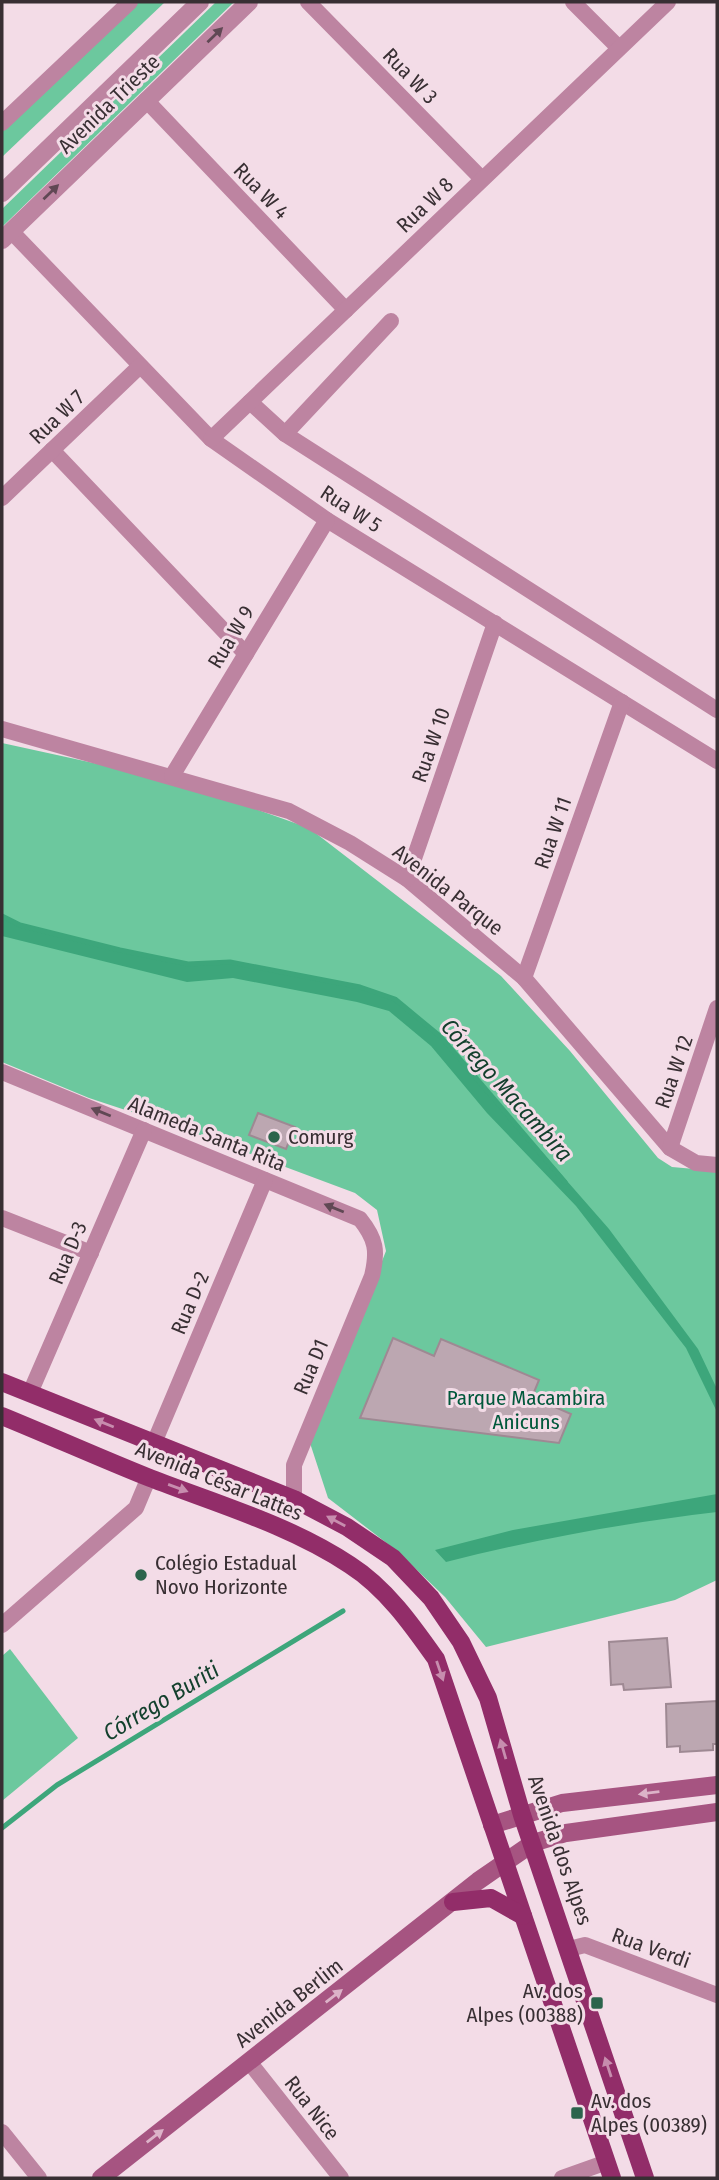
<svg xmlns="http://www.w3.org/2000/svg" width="719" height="2180" font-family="'Fira Sans Condensed',sans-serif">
	<rect width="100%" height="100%" fill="#f3dce7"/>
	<!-- green -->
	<g fill="#6cc89e">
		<path d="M138,2H165L2,157V131Z"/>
		<path d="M216,2H234L2,227V209Z"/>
		<path d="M2,743L176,781L309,828L501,976L570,1051L658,1158L672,1167L717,1171V1580L675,1600L486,1647L445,1597L397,1551L328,1498L310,1443L386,1251L377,1210L355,1193L192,1132L89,1098L2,1062Z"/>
		<path d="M10,1649L78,1738L2,1801V1656Z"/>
	</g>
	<!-- water -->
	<g fill="#3da67b">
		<path d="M2,916L20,925L120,950L188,964L230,962L360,987L395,999L441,1037L609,1229L698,1349L717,1389V1412L686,1348L576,1206L487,1113L431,1046L389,1011L357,1002L233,978L187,982L2,936Z"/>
		<path d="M717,1494V1512C625,1523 536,1539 446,1562L435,1550L513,1530Z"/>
	</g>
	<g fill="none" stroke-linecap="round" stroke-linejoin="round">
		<!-- stream -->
		<g stroke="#3da67b" stroke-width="5">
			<path d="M2,916L20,925L120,950L188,964L230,962L360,987L395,999L441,1037L565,1182"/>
			<path d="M2,1828L57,1785L343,1611"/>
		</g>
	</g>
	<!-- building -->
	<g fill="#bca7b1" stroke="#9e8993" stroke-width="2">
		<path d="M258,1113L295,1127L286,1149L249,1135Z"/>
		<path d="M393,1338L434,1356L441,1339L539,1380L532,1397L571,1414L559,1443L360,1418Z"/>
		<path d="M667,1638L671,1687L624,1690L623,1684L611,1685L609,1642Z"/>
		<path d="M717,1701V1744H713V1750L680,1752V1746L667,1747L666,1704Z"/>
	</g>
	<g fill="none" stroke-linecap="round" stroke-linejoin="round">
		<!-- minor -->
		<g stroke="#bd84a1" stroke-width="16">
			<path d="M308,2L482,179"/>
			<path d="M573,2L619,48"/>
			<path d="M146,100L346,310"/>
			<path d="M2,123L130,2"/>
			<path d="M11,231L211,439L327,520L717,761"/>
			<path d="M250,402L285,434L717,710"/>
			<path d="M285,434L391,321"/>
			<path d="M211,439L668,2"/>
			<path d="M52,450L246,654"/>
			<path d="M2,498L140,366"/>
			<path d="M2,729L289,811L350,843L407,879L524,978L670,1148L696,1163L717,1165"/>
			<path d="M172,776L327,520"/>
			<path d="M407,879L495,623"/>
			<path d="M524,978L622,702"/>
			<path d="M2,1072L360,1219C376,1239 378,1251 372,1276L294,1465V1499"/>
			<path d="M670,1148L717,1008"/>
			<path d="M2,1218L91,1253"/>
			<path d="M30,1393L144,1130"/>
			<path d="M154,1443L265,1180"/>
			<path d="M2,1625L136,1508L149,1477"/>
			<path d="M569,1949L585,1945L717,1995"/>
			<path d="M250,2063L341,2178"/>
			<path d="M2,2132L39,2178"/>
			<path d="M562,2178L607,2162"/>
		</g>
		<!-- tertiary -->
		<g stroke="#bd84a1" stroke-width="18">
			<path d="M2,193L200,2"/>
			<path d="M2,240L249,2"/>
		</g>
		<!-- secondary -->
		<g stroke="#a65481" stroke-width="18">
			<path d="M492,1825L562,1803L717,1785"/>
			<path d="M101,2178L478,1881L533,1843L566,1833L717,1812"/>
		</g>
		<!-- primary -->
		<g stroke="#922d69" stroke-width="18">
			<path d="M2,1382L294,1499L347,1527L393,1558L431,1598L461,1642L488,1698L522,1815L645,2178"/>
			<path d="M2,1416C51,1436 100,1458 150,1478C217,1504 290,1525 350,1565C386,1588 412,1625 436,1659L612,2178"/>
			<path d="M453,1902L491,1898L523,1916"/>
		</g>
	</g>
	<!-- one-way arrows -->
	<defs><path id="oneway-solid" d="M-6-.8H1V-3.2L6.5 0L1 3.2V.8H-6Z" transform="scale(1.75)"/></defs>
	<g fill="#604854">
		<use href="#oneway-solid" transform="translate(215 35) rotate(-44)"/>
		<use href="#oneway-solid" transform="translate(51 192) rotate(-44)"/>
		<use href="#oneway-solid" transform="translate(101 1112) rotate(-158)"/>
		<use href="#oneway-solid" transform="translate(334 1208) rotate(-158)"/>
	</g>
	<g fill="#c78dae">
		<use href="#oneway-solid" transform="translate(104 1423) rotate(-158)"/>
		<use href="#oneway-solid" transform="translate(178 1488) rotate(20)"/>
		<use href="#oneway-solid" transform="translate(336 1521) rotate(-152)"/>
		<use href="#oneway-solid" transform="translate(440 1671) rotate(71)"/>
		<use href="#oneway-solid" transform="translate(503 1749) rotate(-106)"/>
		<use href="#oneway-solid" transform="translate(608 2067) rotate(-108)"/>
	</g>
	<g fill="#dcb3c8">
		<use href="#oneway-solid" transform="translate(649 1793) rotate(173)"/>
		<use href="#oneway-solid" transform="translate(334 1996) rotate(-38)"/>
		<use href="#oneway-solid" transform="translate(155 2136) rotate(-38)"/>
	</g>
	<!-- markers -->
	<g fill="#2c644c" stroke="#f3dce7" stroke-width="2.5">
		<circle cx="274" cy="1137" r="7"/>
		<circle cx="141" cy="1575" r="7"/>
		<rect x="590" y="1996" width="14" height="14" rx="3.5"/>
		<rect x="570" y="2106" width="14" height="14" rx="3.5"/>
	</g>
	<g text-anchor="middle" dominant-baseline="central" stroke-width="6" stroke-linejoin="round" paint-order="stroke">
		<!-- street labels -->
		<g font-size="21" fill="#382f33" stroke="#f3dce7">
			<text transform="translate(410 76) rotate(46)">Rua W 3</text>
			<text transform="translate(109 104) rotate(-44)">Avenida Trieste</text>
			<text transform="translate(261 191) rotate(46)">Rua W 4</text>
			<text transform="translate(425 205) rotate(-44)">Rua W 8</text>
			<text transform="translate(57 417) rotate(-44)">Rua W 7</text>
			<text transform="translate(351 509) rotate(33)">Rua W 5</text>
			<text transform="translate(231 637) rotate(-59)">Rua W 9</text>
			<text transform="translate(431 745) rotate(-71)">Rua W 10</text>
			<text transform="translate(553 833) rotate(-71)">Rua W 11</text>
			<text transform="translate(448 890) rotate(38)">Avenida Parque</text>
			<text transform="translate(674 1072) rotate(-71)">Rua W 12</text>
			<text transform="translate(207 1134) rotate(22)">Alameda Santa Rita</text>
			<text transform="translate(68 1253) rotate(-67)">Rua D-3</text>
			<text transform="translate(190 1303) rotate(-67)">Rua D-2</text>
			<text transform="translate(311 1367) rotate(-67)">Rua D1</text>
			<text transform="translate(219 1481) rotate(22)">Avenida César Lattes</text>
			<text transform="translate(560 1850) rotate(71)">Avenida dos Alpes</text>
			<text transform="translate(651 1948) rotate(20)">Rua Verdi</text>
			<text transform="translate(289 2003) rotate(-38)">Avenida Berlim</text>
			<text transform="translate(312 2108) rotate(52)">Rua Nice</text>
		</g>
		<!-- poi labels -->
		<g font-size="21" fill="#382f33" stroke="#f3dce7" text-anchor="start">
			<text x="288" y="1137">Comurg</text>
			<text x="155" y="1563">Colégio Estadual<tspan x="155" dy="24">Novo Horizonte</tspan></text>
			<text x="583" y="1991" text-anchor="end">Av. dos<tspan x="583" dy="24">Alpes (00388)</tspan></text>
			<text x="591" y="2101">Av. dos<tspan x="591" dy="24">Alpes (00389)</tspan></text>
		</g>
		<!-- park labels -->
		<g font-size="21" fill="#01583b" stroke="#f3dce7">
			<text x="526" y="1398">Parque Macambira<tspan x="526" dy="24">Anicuns</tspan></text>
		</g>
		<!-- water labels -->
		<g font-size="23" font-style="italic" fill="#13402d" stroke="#f3dce7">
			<text transform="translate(507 1090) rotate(48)">Córrego Macambira</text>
			<text transform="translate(161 1701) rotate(-31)">Córrego Buriti</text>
		</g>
	</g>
	<!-- border -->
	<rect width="719" height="2180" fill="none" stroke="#382f33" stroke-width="7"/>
</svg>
